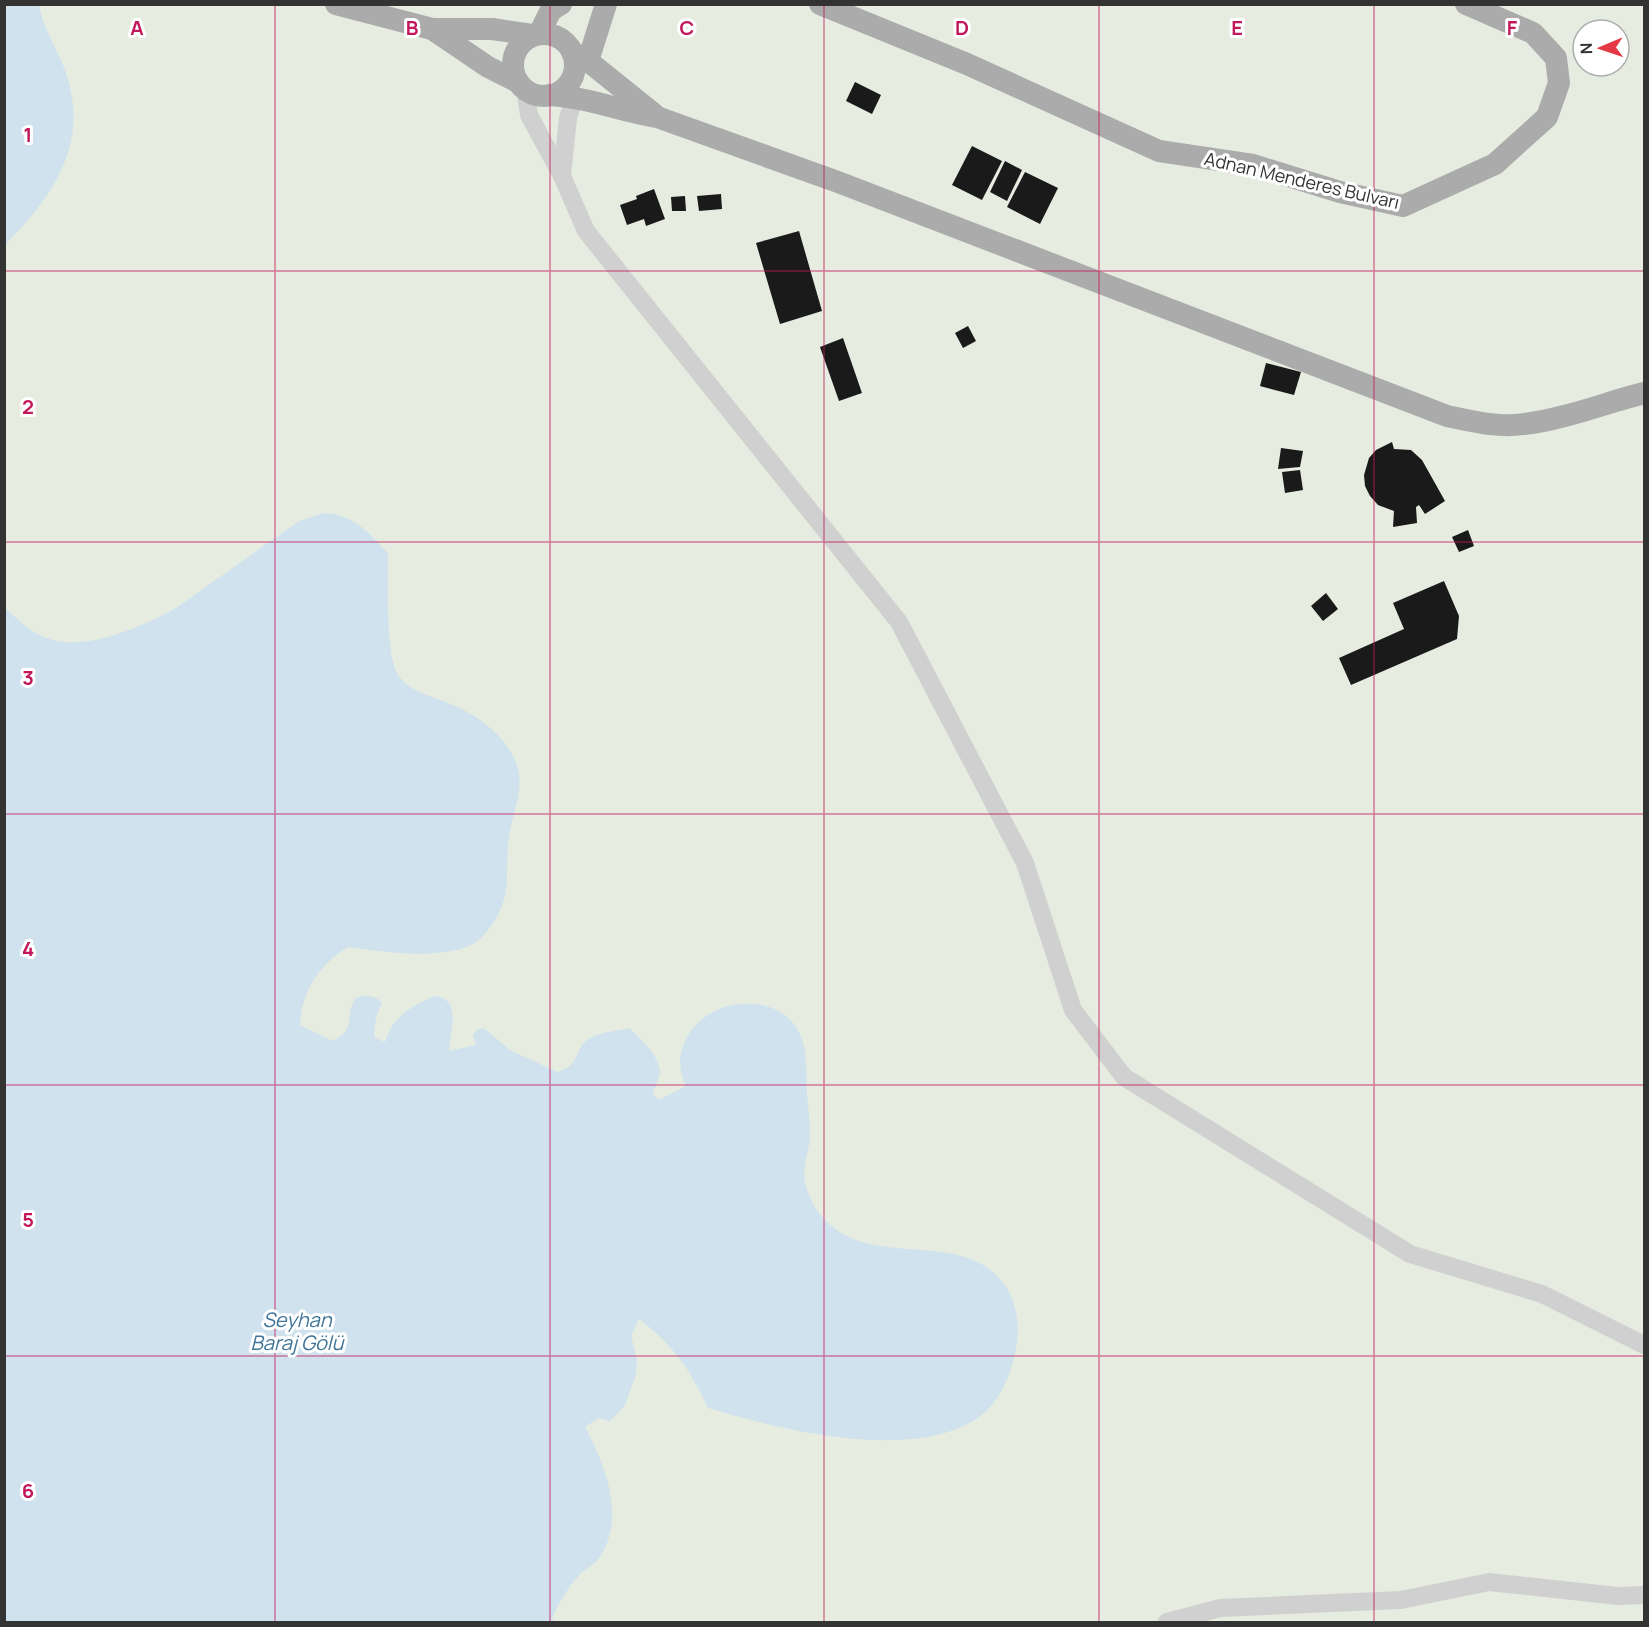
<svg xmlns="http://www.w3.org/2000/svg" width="1649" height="1627" font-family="Manrope,sans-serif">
	<rect width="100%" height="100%" fill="#fff"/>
	<!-- green -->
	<path fill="#e6ecdf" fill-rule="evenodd" d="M5,5H1644V1622H5ZM1583,30H1619V66H1583Z"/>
	<!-- water -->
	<g fill="#cfe2ee">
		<path d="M5,4L39,5C43,30 58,49 66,73C90,145 53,196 5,245Z"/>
		<path d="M324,513C353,514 370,533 388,554C388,581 386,650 396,671C407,693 433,696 453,705C474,714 497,730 509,749C530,781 514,804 509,836C506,856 509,876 505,895C501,916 483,944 461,949C425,958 384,952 348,947C319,965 302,990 300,1025L333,1041C358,1028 344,1016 355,999C365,993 373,995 382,1002C377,1014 373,1025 375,1038L385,1042C394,1015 409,1008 434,996C463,998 450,1033 449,1051L476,1045L473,1035L478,1029L484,1028L510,1050L557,1072C582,1066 574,1046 590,1038C601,1032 617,1031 629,1028C641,1039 658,1054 660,1071C660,1078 654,1087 653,1094L657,1099H661L686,1086C669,1053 692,1017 725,1007C758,997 797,1009 804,1047C807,1061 806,1077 807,1092C808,1107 810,1122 810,1137C809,1153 802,1164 805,1182C808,1197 816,1211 826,1221C875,1269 955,1230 999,1278C1019,1300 1021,1330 1014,1358C1009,1378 1001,1397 986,1411C925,1467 779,1429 708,1408C692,1372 671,1342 639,1319L631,1336L637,1359L636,1375L625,1405L610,1421L598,1418L585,1427C605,1465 627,1518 599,1558C595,1564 587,1568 581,1573C568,1587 559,1602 552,1619L557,1622H5V608C16,618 28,630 42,636C81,655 141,627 176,608L299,521Z"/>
	</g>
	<!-- building -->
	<g fill="#1a1a1a">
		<path d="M855,82L881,95L872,114L846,101Z"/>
		<path d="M972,146L1002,161L982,200L952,185Z"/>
		<path d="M1005,161L1022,170L1007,201L990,192Z"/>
		<path d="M1025,172L1058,188L1040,224L1007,207Z"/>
		<path d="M654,189L665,219L646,226L644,219L627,225L620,205L637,199L636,196Z"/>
		<path d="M721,194L722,209L699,211L697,196Z"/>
		<path d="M685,196L686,211H672L671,197Z"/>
		<path d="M799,231L822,311L780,324L756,243Z"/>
		<path d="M968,326L976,341L963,348L955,333Z"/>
		<path d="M843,338L862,393L839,401L820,347Z"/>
		<path d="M1266,363L1301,372L1294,395L1260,386Z"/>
		<path d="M1392,442L1394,449L1411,450L1422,460L1445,501L1425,514L1419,505L1416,507L1417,523L1393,527L1394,511L1378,505L1370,496L1365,486L1364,475L1369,458L1376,450Z"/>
		<path d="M1281,448L1303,451L1300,467L1278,469Z"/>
		<path d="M1300,470L1303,490L1285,493L1282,472Z"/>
		<path d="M1468,530L1474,546L1459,552L1452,537Z"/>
		<path d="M1444,581L1459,616L1457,639L1351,685L1339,658L1404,629L1393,603Z"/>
		<path d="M1326,593L1338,609L1323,621L1311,606Z"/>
	</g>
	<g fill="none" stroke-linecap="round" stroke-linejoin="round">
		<!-- minor -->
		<g stroke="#d0d0d0" stroke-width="18">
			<path d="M525,89L529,115L562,176L586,231L899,622L1025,863L1073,1010L1124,1077L1410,1254L1542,1294L1644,1345"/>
			<path d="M562,176L568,118L575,97"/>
			<path d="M1167,1622L1220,1608L1401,1600L1489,1582L1618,1596L1644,1595"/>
		</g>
		<!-- major -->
		<g stroke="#ababab" stroke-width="22">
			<path d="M336,4L432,29H492L532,35"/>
			<path d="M820,4L967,64L1159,151L1253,165L1340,192L1403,206L1495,164L1547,117L1559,83L1556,58L1533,33L1466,4"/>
			<path d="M432,29L488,67L518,82"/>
			<path d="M539,34L551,10L561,4"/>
			<circle cx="544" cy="65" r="31"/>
			<path d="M572,52L588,61L654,114"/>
			<path d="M588,61L606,4"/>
			<path d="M549,95C586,97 621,111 657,117L838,182L1447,416C1472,421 1498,428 1524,424C1565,419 1605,403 1644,393"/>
		</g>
	</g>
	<!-- grid -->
	<path fill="none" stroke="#c2185b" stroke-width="1.5" stroke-opacity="0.55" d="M275,4V1622M550,4V1622M824,4V1622M1099,4V1622M1374,4V1622M4,271H1644M4,542H1644M4,814H1644M4,1085H1644M4,1356H1644"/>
	<g text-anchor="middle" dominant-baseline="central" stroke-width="6" stroke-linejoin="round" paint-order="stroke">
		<!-- street labels -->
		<g font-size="18" fill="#333" stroke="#fff">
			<text transform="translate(1302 180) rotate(13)">Adnan Menderes Bulvarı</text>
		</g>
		<!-- water labels -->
		<g font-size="20" font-style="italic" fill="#3f7597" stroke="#fff">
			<text x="297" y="1319">Seyhan<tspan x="297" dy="23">Baraj Gölü</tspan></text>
		</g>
	</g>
	<g font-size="20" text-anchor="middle" font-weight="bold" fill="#c2185b" stroke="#fff" stroke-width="6" stroke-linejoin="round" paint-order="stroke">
		<text x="137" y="35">A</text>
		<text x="412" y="35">B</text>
		<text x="687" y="35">C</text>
		<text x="962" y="35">D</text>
		<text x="1237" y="35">E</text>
		<text x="1512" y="35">F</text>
		<text x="28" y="142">1</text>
		<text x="28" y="414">2</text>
		<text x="28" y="685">3</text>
		<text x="28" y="956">4</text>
		<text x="28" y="1227">5</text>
		<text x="28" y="1498">6</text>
	</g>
	<!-- border -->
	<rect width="1649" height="1627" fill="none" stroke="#333333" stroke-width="12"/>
	<!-- north arrow -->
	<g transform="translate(1601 48) rotate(268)"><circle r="28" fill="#ffffff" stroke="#adadad" stroke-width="1.5"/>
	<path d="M0-4.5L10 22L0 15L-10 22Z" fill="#e63946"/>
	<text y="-9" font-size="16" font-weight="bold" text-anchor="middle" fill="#333333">N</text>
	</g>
</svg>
